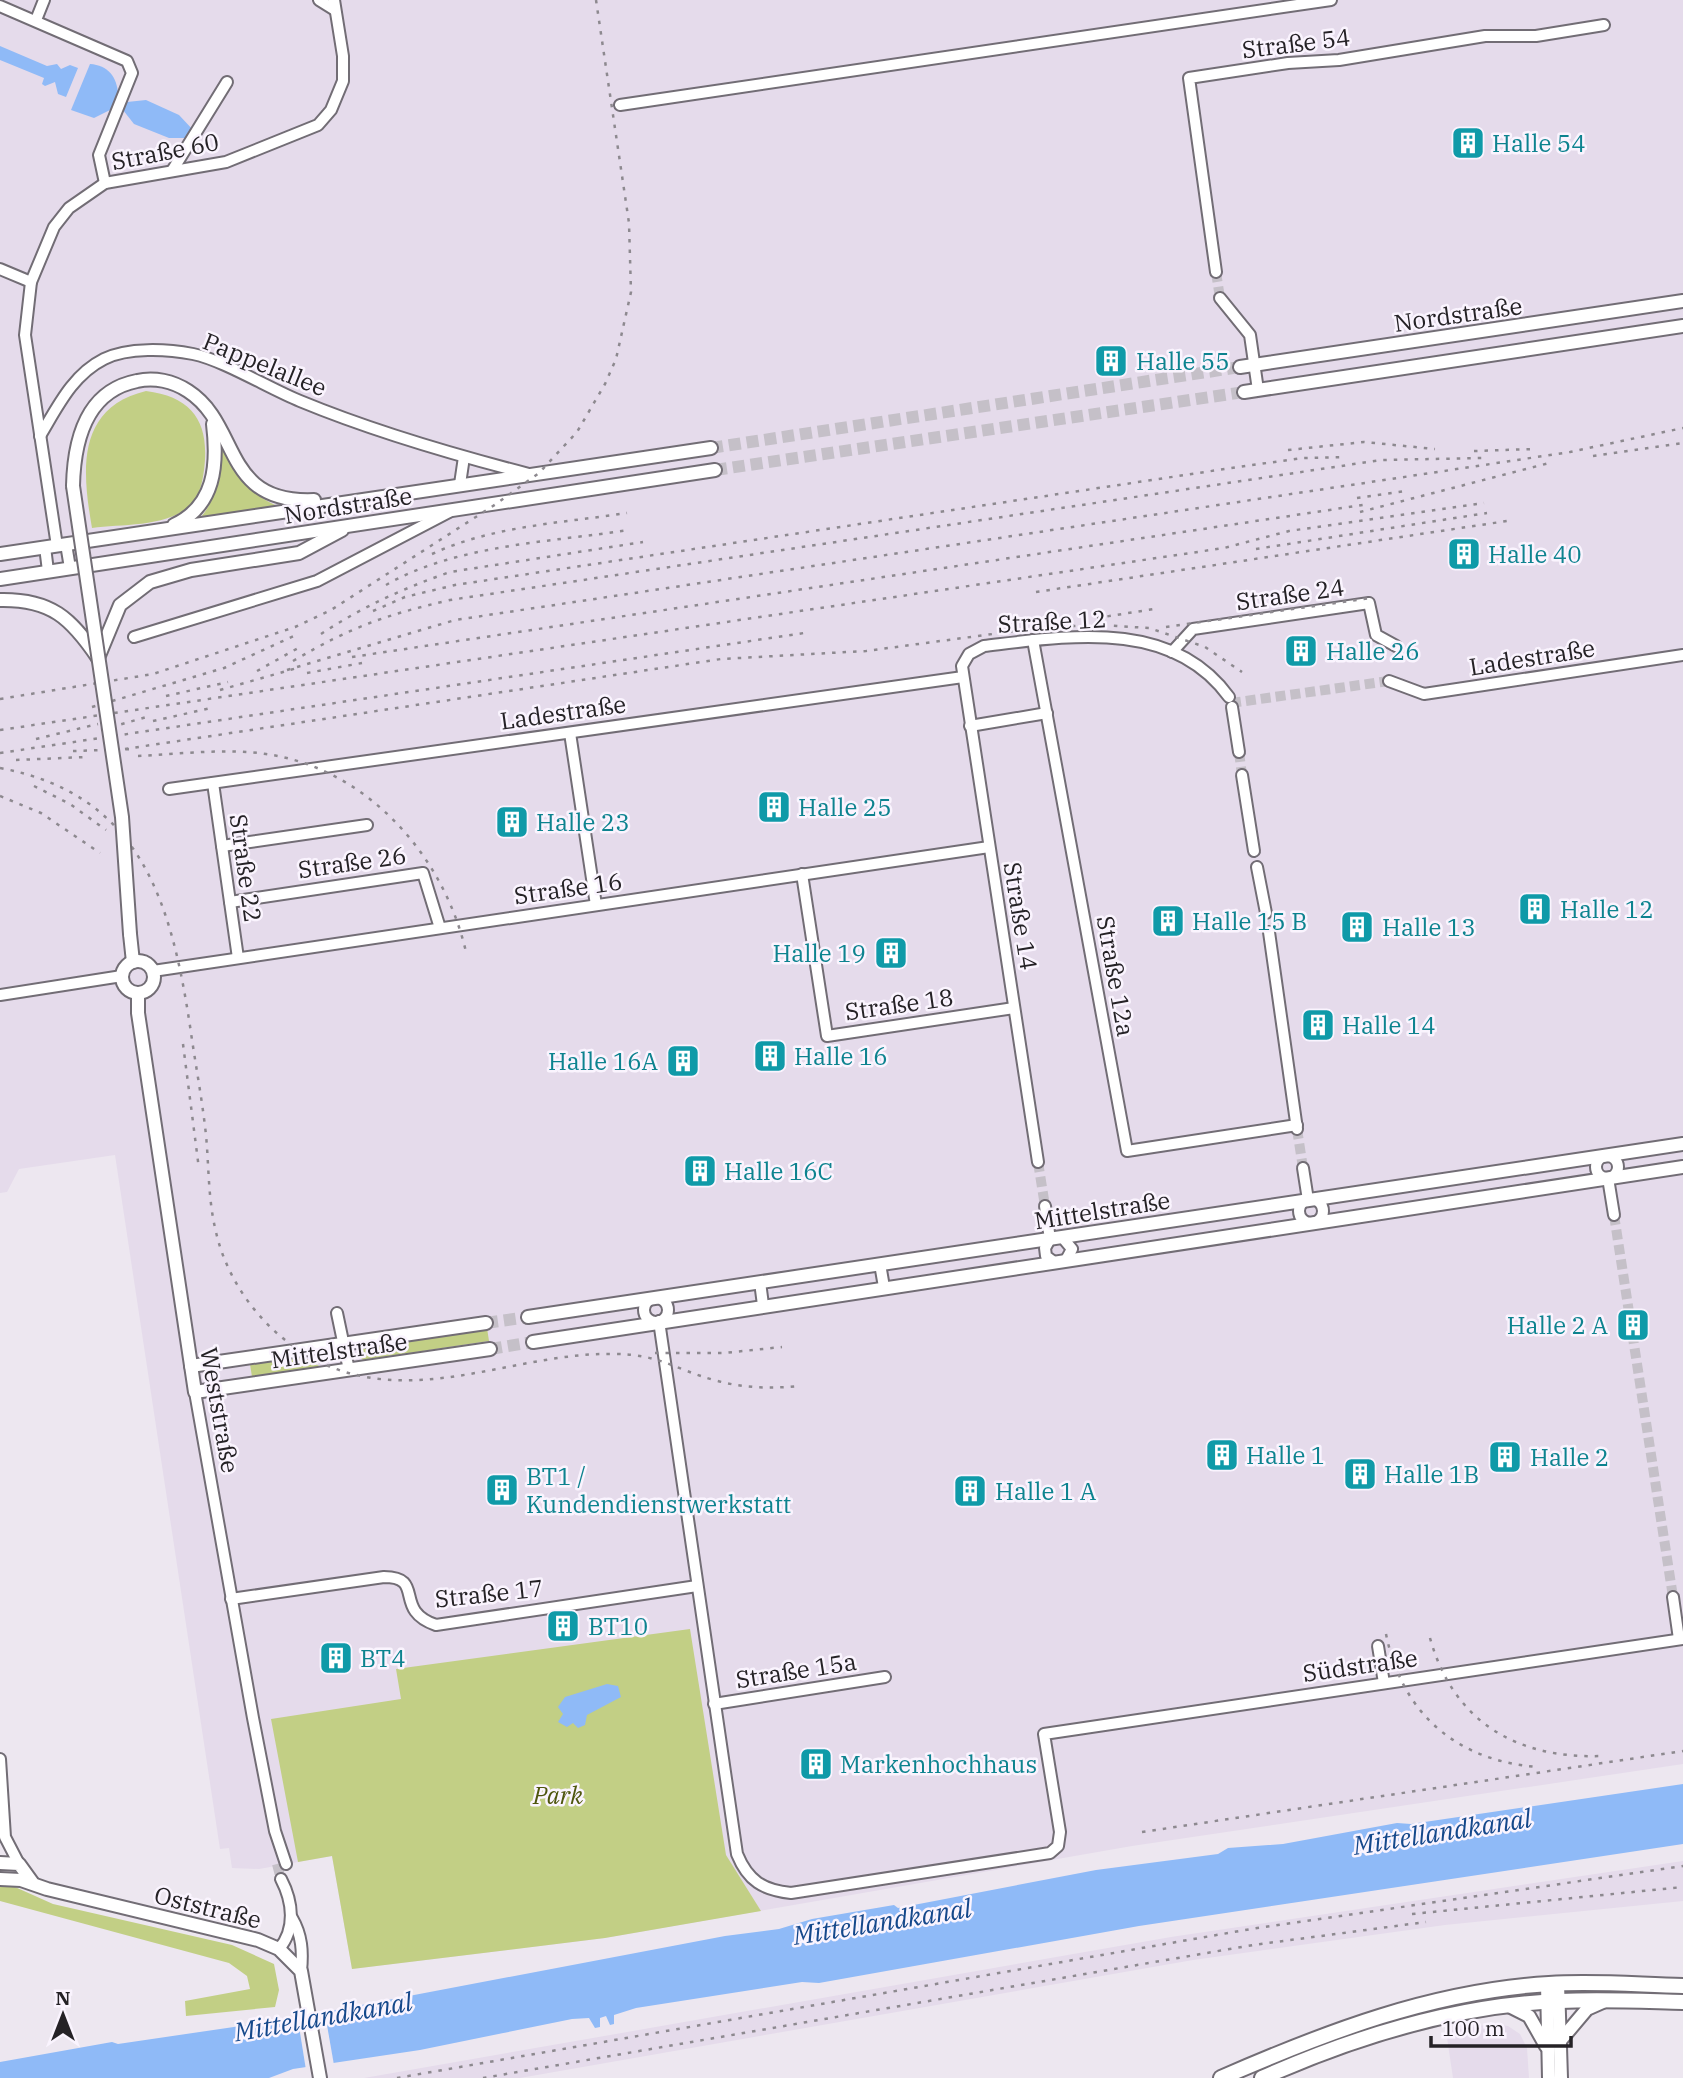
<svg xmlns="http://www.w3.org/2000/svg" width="1683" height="2078" font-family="'IBM Plex Serif',serif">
	<rect width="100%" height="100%" fill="#ede7f0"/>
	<!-- built -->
	<g fill="#e5dbeb">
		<path d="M0,0H1683V1764L1132,1846L605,1938L352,1969L332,1856L259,1869L232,1868L229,1848L220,1849L115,1155L19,1169L7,1192L0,1193Z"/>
		<path d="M1683,1861V1901L1445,1925L1193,1960L520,2078H364L1171,1937Z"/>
		<path d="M1492,2024L1508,2026L1520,2034L1527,2048L1529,2078H1453L1446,2031Z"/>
	</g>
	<!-- green -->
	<g fill="#c2cf85">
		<path d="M146,391C194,397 210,424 204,470C202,485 199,499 187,508C164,527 121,524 92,528C82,471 76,408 146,391Z"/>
		<path d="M220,442C234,471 248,495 280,507L201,517C219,496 219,469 220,442Z"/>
		<path d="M487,1328L489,1341L363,1360L360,1357L361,1347Z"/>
		<path d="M301,1356L321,1367L252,1377L250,1364Z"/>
		<path d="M690,1629L726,1855L761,1911L605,1938L352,1969L332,1856L298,1862L271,1719L401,1699L396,1669Z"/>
		<path d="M0,1887H15L53,1904L232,1945L274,1964L279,1990L275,2007L186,2016L185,2001L250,1989L247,1976L229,1963L0,1901Z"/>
	</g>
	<!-- water -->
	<g fill="#8fbaf7">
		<path d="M0,46L47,66L57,64L61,69L70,65L78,68L66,97L58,94L55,82L45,86L42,84L44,78L0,60Z"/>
		<path d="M90,64C108,65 117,77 118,94L112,109L94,118L71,110Z"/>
		<path d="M146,100L179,115L194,131L190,138H169L134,124L123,110L127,102Z"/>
		<path d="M607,1684L618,1686L621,1697L587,1715L585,1725L578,1728L573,1723L567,1727L558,1722L563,1714L558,1707L565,1697Z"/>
		<path d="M1683,1784V1844L1139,1926L819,1983L802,1982L636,2008L614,2015V2024L610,2025L606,2016L600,2018V2027L595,2028L589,2018L572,2019L420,2050L293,2069L269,2078H0V2062L112,2042L118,2044L288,2019L725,1936L779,1929L812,1919L894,1905L898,1908L1096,1870L1218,1854L1228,1848L1283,1844L1397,1823L1411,1824Z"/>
	</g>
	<!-- pier -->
	<path fill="#ede7f0" d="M324,2008L334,2065L306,2070L297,2014Z"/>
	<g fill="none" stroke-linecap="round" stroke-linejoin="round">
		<!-- minor-tunnel -->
		<g stroke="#c5c0c8" stroke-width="10" stroke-dasharray="10 5" stroke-linecap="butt">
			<path d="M1216,272L1220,298"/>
			<path d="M1231,703L1389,681"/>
			<path d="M1239,752L1242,775"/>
			<path d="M1297,1129L1303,1168"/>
			<path d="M1038,1162L1045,1206"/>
			<path d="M1614,1215L1673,1597"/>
			<path d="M277,1864L281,1879"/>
		</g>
		<!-- tertiary-tunnel -->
		<g stroke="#c5c0c8" stroke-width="12" stroke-dasharray="12 6" stroke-linecap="butt">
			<path d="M711,448L1240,367"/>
			<path d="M715,470L1244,392"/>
			<path d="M486,1323L528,1317"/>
			<path d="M490,1349L533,1342"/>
		</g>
		<defs>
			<g id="minor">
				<path d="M319,0L335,10"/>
				<path d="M0,6L127,61L132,73L99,155L105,183"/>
				<path d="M36,20L44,0"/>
				<path d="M620,105L1331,0"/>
				<path d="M172,171L227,82"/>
				<path d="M0,269L31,282"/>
				<path d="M1216,272L1189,78L1288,63L1339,60L1485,36H1536L1604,25"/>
				<path d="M1220,298L1250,335L1258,390"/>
				<path d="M40,436C57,408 72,375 104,359C128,347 167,349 193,354C223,360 270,389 300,401C375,432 451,454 529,474"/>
				<path d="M460,484L464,457"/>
				<path d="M66,544L70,568"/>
				<path d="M57,546L25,335L31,282L54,227L69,208L105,183L226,162L318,125L331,110L343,81V56L334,0"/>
				<path d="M45,547L48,571"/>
				<path d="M134,637L317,581L449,512"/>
				<path d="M1033,640L1127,1151L1297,1125"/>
				<path d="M1172,652L1193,629L1369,603L1376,635L1396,646"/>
				<path d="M1389,681L1424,694L1683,655"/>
				<path d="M1232,707L1239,752"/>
				<path d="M970,726L1047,713"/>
				<path d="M570,733L596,905"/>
				<path d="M1242,775L1254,851"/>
				<path d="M213,783L238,958"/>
				<path d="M169,789L963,677"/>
				<path d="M222,846L367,825"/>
				<path d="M1257,867L1266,913"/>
				<path d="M802,874L827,1036L1014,1008"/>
				<path d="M230,902L423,873L440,928"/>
				<path d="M1269,932L1297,1129"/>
				<path d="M153,971L989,847"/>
				<path d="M0,995L122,976"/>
				<circle cx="1607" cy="1167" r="11"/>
				<path d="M1038,1162L962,666L969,654L984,646C1068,636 1172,618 1229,697"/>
				<path d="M1303,1168L1308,1200"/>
				<path d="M1608,1178L1614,1215"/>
				<circle cx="1311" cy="1211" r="12"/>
				<path d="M1045,1206L1050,1239L1045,1248L1046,1256L1054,1262"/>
				<path d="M1062,1237L1072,1249L1066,1260"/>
				<path d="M880,1264L884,1287"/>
				<path d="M760,1282L763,1305"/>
				<circle cx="656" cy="1310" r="12"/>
				<path d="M337,1313L349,1370"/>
				<path d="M659,1321L737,1854C748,1881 763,1890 791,1893L1050,1853L1058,1846L1060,1832L1044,1734L1683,1639"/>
				<path d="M195,1392L253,1718L275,1831L286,1864"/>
				<path d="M1673,1597L1679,1639"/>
				<path d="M231,1599L384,1577C426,1577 392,1610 436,1625L697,1586"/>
				<path d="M1378,1646L1384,1683"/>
				<path d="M714,1704L885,1677"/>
				<path d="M0,1759L5,1837L19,1864"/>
				<path d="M292,1918C302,1935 303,1952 301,1971"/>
				<path d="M279,1949C296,1929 293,1902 281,1879"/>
			</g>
			<g id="tertiary">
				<path d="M1240,367L1683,301"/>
				<path d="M1244,392L1683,326"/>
				<path d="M73,486C74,441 86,391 137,381C154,377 173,381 188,391C241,425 221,504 314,500"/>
				<path d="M174,525C215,506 218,465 213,424"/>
				<path d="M0,554L711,448"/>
				<path d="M0,579L715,470"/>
				<path d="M0,600C51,599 71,618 98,658"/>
				<path d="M98,658L120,605L150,582L191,570L299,553L342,530"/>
				<path d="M130,934L133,962"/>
				<circle cx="138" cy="977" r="16"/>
				<path d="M138,993V1013L195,1392L490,1349"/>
				<path d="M528,1317L1683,1144"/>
				<path d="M533,1342L1683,1167"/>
				<path d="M191,1366L486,1323"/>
				<path d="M0,1863L19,1864L32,1882"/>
				<path d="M0,1879L21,1880L47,1889L258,1940L279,1949L301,1971L320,2078"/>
				<path d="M1547,1984L1549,2078"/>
				<path d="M1558,1984L1561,2078"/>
				<path d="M1509,2006L1529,2016L1546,2046"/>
				<path d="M1560,2041L1587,2009L1605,2001"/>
			</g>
			<g id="secondary">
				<path d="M1221,2078C1326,2032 1433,1991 1549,1984C1594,1981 1638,1985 1683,1986"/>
				<path d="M1262,2078C1356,2036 1456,2005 1560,2001C1601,1999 1642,2001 1683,2002"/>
			</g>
		</defs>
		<!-- minor casing -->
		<use href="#minor" stroke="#726d75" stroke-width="14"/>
		<!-- tertiary casing -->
		<use href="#tertiary" stroke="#726d75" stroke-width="16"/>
		<!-- secondary casing -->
		<use href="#secondary" stroke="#726d75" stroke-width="18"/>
		<!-- minor -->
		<use href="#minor" stroke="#fff" stroke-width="10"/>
		<!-- tertiary -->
		<use href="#tertiary" stroke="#fff" stroke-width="12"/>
		<!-- secondary -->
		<use href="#secondary" stroke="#fff" stroke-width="14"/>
		<!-- rail -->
		<g stroke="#8d898f" stroke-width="2.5" stroke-dasharray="3.5 7" stroke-linecap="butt">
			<path d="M1288,450L1364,442L1435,449"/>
			<path d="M1474,451L1534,449"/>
			<path d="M1593,456L1683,443"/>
			<path d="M1357,498L1406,491"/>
			<path d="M1360,512L1553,462"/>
			<path d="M1256,549L1487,513"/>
			<path d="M432,554C492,526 562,523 627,513"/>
			<path d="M386,585C455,545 551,542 629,530"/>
			<path d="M1036,592L1507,521"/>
			<path d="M373,611L405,597L455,585L1238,467L1303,458L1346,457"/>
			<path d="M1097,618L1154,609"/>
			<path d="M1166,627L1371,598"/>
			<path d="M321,634C362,607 404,588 450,572L643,542"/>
			<path d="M352,657L1369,504"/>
			<path d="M293,661C351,627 385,615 450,600L1381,460L1484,458"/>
			<path d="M287,670L455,620L1570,452L1683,428"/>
			<path d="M257,671L300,647"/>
			<path d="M307,673L362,663"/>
			<path d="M220,690L297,668"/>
			<path d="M166,696L228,682"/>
			<path d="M0,699L153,674L295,627L331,610L496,504L539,473L577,432L605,384L616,359L631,292L629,223L596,0"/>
			<path d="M92,707L224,668L296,635"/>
			<path d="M153,721L211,708"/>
			<path d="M0,730L1224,548L1289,531L1484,503"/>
			<path d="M101,730L150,716"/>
			<path d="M36,739L98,724"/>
			<path d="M125,749L721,659L866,651L1045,627L1100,625L1149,628L1205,647L1242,672"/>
			<path d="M73,751L133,749"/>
			<path d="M0,753L804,633"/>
			<path d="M138,756C180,754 225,748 266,754C367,768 444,856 466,952"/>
			<path d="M16,760L86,757"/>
			<path d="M0,768C140,794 171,901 190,1026C195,1062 202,1098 206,1135C209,1167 208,1200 216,1232C230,1294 280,1351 342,1371C432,1400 523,1352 614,1354C659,1354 674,1369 714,1380C742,1388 770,1389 798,1386"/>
			<path d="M34,786L70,804L106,830"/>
			<path d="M0,796L41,813L100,853"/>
			<path d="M183,1044L199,1169"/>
			<path d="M655,1353H724L782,1347"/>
			<path d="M1386,1634C1402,1714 1457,1761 1538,1767"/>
			<path d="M1430,1638C1453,1721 1516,1759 1601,1756"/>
			<path d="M1142,1832L1683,1751"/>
			<path d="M1412,1914L1683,1887"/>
			<path d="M397,2078L1251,1929L1683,1866"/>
			<path d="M483,2078L1253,1945L1426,1922"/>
		</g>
		<defs>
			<path id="tertiary-bridge" d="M73,486L122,817L130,934"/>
		</defs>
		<!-- tertiary-bridge casing -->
		<use href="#tertiary-bridge" stroke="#726d75" stroke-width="16" stroke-linecap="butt"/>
		<!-- tertiary-bridge -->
		<use href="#tertiary-bridge" stroke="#fff" stroke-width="12"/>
	</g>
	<!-- icons -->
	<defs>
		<symbol id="building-square" viewBox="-11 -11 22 22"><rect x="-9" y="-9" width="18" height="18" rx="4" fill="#0f9aa8" stroke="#faf4fe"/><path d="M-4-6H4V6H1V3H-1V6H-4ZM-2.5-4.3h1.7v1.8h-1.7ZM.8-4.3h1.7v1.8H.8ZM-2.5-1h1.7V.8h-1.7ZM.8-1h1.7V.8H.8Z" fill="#fff"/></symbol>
	</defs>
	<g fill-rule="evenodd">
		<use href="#building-square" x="1449" y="124" width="38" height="38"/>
		<use href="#building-square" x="1092" y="342" width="38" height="38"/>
		<use href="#building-square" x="1445" y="535" width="38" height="38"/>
		<use href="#building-square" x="1282" y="632" width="38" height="38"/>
		<use href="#building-square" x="755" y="788" width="38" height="38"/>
		<use href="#building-square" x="493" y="803" width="38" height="38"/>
		<use href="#building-square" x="1516" y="890" width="38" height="38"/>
		<use href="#building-square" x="1149" y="902" width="38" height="38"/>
		<use href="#building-square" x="1338" y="908" width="38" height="38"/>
		<use href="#building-square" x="872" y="934" width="38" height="38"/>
		<use href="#building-square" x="1299" y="1006" width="38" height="38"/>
		<use href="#building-square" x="751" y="1037" width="38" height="38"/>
		<use href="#building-square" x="664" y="1042" width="38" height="38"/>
		<use href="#building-square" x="681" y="1152" width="38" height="38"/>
		<use href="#building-square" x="1614" y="1306" width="38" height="38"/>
		<use href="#building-square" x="1203" y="1436" width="38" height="38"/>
		<use href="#building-square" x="1486" y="1438" width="38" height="38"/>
		<use href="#building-square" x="1341" y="1455" width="38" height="38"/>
		<use href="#building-square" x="483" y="1471" width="38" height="38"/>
		<use href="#building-square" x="951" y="1472" width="38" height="38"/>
		<use href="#building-square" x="544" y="1607" width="38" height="38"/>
		<use href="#building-square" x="317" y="1639" width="38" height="38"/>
		<use href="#building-square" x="797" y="1745" width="38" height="38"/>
	</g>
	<g text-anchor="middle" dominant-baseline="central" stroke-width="5" stroke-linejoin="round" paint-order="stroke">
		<!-- street labels -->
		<g font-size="24" fill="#252226" stroke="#faf4fe">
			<text transform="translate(1296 43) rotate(-7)">Straße 54</text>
			<text transform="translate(165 151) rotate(-11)">Straße 60</text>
			<text transform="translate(1458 314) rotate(-8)">Nordstraße</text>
			<text transform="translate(265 364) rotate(22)">Pappelallee</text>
			<text transform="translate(348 505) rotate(-9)">Nordstraße</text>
			<text transform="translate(1290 594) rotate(-8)">Straße 24</text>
			<text transform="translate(1052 621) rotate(-3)">Straße 12</text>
			<text transform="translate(1532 657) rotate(-9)">Ladestraße</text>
			<text transform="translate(563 712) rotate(-8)">Ladestraße</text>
			<text transform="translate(352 862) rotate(-8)">Straße 26</text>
			<text transform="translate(246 868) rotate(82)">Straße 22</text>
			<text transform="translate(568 888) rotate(-8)">Straße 16</text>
			<text transform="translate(1021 916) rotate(81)">Straße 14</text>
			<text transform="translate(1116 976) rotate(80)">Straße 12a</text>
			<text transform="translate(899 1004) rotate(-8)">Straße 18</text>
			<text transform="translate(1102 1210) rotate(-9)">Mittelstraße</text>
			<text transform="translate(339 1350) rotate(-8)">Mittelstraße</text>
			<text transform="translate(220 1410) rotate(80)">Weststraße</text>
			<text transform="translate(489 1593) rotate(-6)">Straße 17</text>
			<text transform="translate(1360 1665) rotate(-8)">Südstraße</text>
			<text transform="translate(796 1670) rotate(-9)">Straße 15a</text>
			<text transform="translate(208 1907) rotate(14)">Oststraße</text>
		</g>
		<!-- culture labels -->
		<g font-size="24" fill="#0d838f" stroke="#faf4fe" text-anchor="start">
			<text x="1492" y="143">Halle 54</text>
			<text x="1136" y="361">Halle 55</text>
			<text x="1488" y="554">Halle 40</text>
			<text x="1326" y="651">Halle 26</text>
			<text x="798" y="807">Halle 25</text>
			<text x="536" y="822">Halle 23</text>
			<text x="1560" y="909">Halle 12</text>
			<text x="1192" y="921">Halle 15 B</text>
			<text x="1382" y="927">Halle 13</text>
			<text x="866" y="953" text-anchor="end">Halle 19</text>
			<text x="1342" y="1025">Halle 14</text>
			<text x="794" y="1056">Halle 16</text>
			<text x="658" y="1061" text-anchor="end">Halle 16A</text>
			<text x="724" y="1171">Halle 16C</text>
			<text x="1608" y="1325" text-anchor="end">Halle 2 A</text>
			<text x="1246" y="1455">Halle 1</text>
			<text x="1530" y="1457">Halle 2</text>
			<text x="1384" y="1474">Halle 1B</text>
			<text x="526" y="1476">BT1 /<tspan x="526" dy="28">Kundendienstwerkstatt</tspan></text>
			<text x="995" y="1491">Halle 1 A</text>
			<text x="588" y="1626">BT10</text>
			<text x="360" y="1658">BT4</text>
			<text x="840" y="1764">Markenhochhaus</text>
		</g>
		<!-- park labels -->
		<g font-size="24" font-style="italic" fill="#4e560d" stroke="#faf4fe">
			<text x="558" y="1795">Park</text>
		</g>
		<!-- water labels -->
		<g font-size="26" font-style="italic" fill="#15488b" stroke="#faf4fe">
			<text transform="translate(1442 1831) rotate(-9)">Mittellandkanal</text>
			<text transform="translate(882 1921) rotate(-9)">Mittellandkanal</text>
			<text transform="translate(323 2016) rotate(-10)">Mittellandkanal</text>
		</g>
	</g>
	<!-- north arrow -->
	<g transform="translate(63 2015)" stroke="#faf4fe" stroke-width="5" paint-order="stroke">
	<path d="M0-5L12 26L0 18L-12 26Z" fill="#252226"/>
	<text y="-10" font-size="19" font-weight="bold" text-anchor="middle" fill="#252226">N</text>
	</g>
	<!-- scale -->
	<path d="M1431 2036v10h140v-10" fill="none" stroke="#252226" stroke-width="3.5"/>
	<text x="1442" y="2036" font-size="21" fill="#252226" stroke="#faf4fe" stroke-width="5" paint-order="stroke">100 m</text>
</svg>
